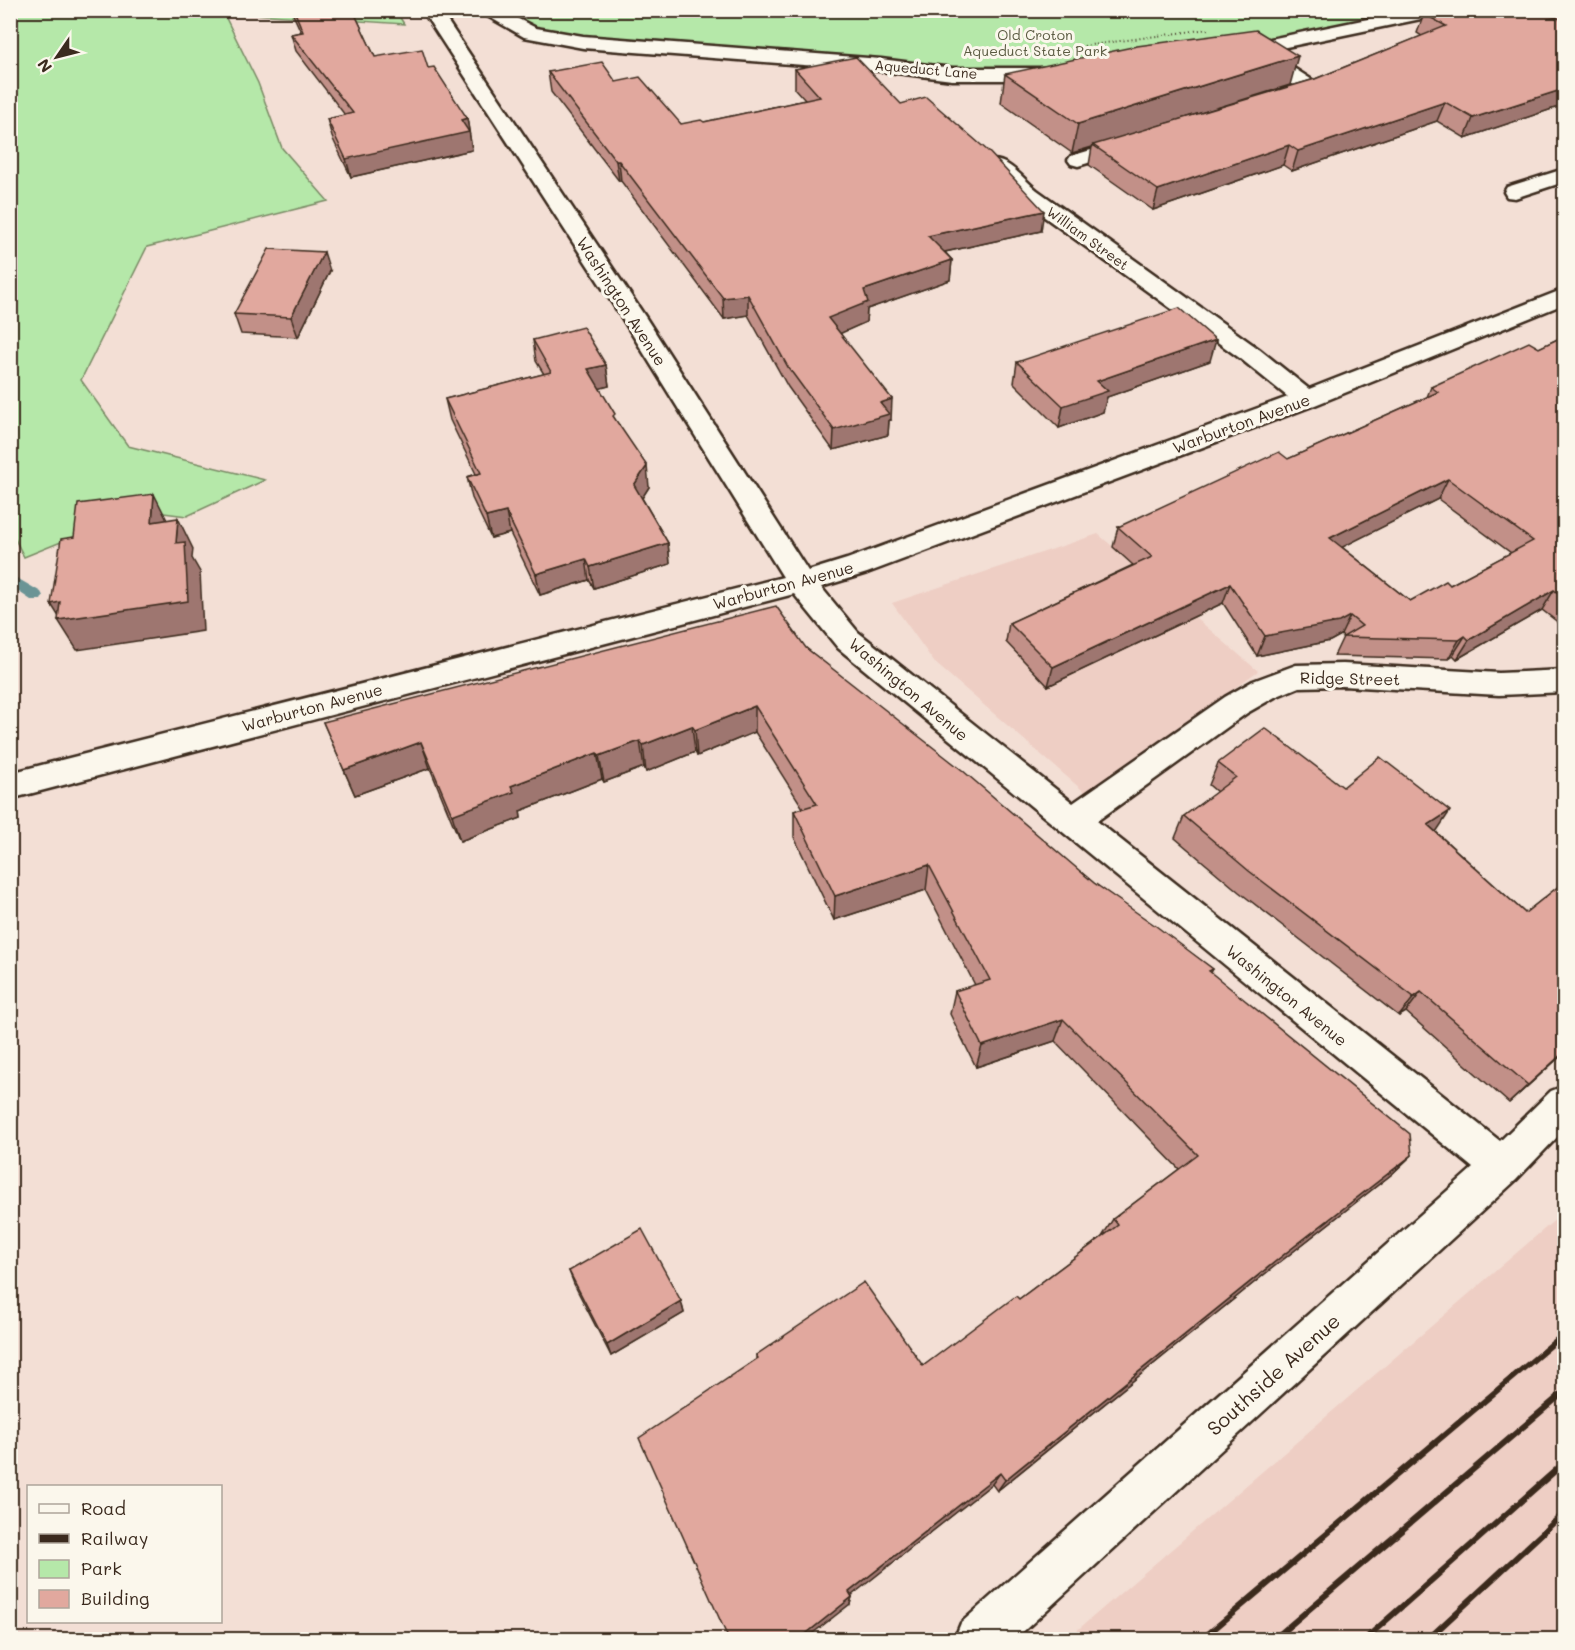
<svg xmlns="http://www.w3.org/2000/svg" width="1575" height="1650" font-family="Mali,sans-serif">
	<rect width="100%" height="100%" fill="#f3dfd5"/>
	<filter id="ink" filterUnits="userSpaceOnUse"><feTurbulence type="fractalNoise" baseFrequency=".0167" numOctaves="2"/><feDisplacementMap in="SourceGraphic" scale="12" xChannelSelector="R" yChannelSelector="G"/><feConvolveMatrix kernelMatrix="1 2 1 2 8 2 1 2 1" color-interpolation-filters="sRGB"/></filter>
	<g filter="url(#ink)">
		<!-- built -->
		<g fill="#eecec4">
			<path d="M1098,534L1258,671L1088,795L934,662L892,603Z"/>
			<path d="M1564,1212V1639H1067L1320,1422Z"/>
		</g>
		<!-- green -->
		<g fill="#b5e8a9" stroke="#788964" stroke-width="1.5">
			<path d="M11,11H396L404,24L223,12L258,83L282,148L328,201L147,247L81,380L128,446L265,480L187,516L140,510L24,557L11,531Z"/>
			<path d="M504,11H1409L1245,45L1037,67L970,68L559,34L531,25Z"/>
		</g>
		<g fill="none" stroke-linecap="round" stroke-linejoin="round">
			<!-- stream -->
			<path fill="#6a9495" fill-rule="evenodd" d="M10,574L41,592L43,596L41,600H31L10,586Z"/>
			<defs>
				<g id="minor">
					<path d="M422,10H440L646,318L808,571L847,559L1288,397L1241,359L1021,200L989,169L986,165L989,161C1007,156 1023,179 1037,190L1259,349L1309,389L1564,289V304L1315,405L867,573L821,587L858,632L1073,803L1225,697L1253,681L1296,665L1343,664L1499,673L1564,670V692L1499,695L1343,686L1299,687L1275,697L1247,713L1097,821L1500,1141L1551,1091L1564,1086V1130L1516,1180L1014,1640H954L961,1623L1473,1168L838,648L794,594L10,799V773L783,577L622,318Z"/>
					<path d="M477,10H501L536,28L583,36L881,59L952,68H1050L1057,70L1060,74L1057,78L1050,80H952L881,71L583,48L524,37Z"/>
					<path d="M1411,10H1449L1440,15L1267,51L1317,83L1320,87L1317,91H1303L1248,55L1236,58L1229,56L1227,52L1229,48L1236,46Z"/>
					<path d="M1134,137L1141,139L1144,143L1141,147L1078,166L1071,164L1068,160L1071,156Z"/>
					<path d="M1564,169V182L1515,198L1507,197L1504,192L1507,187Z"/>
				</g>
			</defs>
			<!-- minor casing -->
			<use href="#minor" stroke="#3b2a1e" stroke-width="5"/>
			<!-- path -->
			<path stroke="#3b2a1e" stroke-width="2" stroke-dasharray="1 3" stroke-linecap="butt" d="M1076,47L1208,29"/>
			<!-- minor -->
			<use href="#minor" fill="#fbf7ec" fill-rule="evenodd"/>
			<!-- rail -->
			<g stroke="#3b2a1e" stroke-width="6">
				<path d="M1201,1640L1564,1334"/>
				<path d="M1273,1640L1564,1392"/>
				<path d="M1364,1640L1564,1463"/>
				<path d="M1427,1640L1564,1513"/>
			</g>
		</g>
		<!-- wall -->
		<g fill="#c29088" stroke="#3b2a1e" stroke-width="1.5" fill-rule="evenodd">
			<path d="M291,10H353L375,57L428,68L467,118L472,150L351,177L332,137L327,119L345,115L296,51L291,34L301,32Z"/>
			<path d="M1539,10H1564V105L1465,138L1437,121L1292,171L1283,165L1153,210L1089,165L1092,147L1072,153L1001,103L1005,74L1290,85L1217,108L1315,79L1422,36L1417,33L1424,14L1506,11L1538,13Z"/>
			<path d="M795,69L901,104L1041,231L945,252L952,260L950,280L867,309L866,322L840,333L891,420H889L888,435L833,450L788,387L748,315L724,319L621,181H619L551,92L548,72L616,82L681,124L704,122L805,100L795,89Z"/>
			<path d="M330,271L298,337L241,334L234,314Z"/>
			<path d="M1564,336V627L1542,610L1457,659L1453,655L1448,659L1334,656L1343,637L1341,635L1330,641L1257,656L1223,603L1048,686L1006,642L1009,623L1133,565L1113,547L1118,527L1288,459L1427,397L1431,387L1539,348ZM1438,499L1511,553L1450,585L1410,601L1342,547Z"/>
			<path d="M533,340L606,365L609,386L599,388L649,487L642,498L668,543L670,564L594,588L589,580L540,595L510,533L491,538L472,498L467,477L476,474L450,420L445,399L544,374L536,361Z"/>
			<path d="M1210,361L1107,397L1103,412L1059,428L1014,383L1017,362Z"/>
			<path d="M806,648L1094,883L1213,969L1211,973L1412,1155L1392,1174L1271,1269L997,1491L992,1484L851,1595L852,1597L850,1604L756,1360V1355L923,1366L1019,1299L1102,1237L1113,1219L1179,1169L1055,1041L976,1067L950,1014L955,991L975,985L926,890L834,920L794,837V811L803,808L755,732L697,756L695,752L646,772L644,767L604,782L602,779L520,811L521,818L460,841L430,768L355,795L323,722Z"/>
			<path d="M1218,763L1343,787L1436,832L1525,913L1564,882V1053L1509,1103L1406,1012L1399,1016L1239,892L1175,838L1184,816L1217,792L1209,785Z"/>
			<path d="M569,1271L681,1301L684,1313L611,1356L574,1284Z"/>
		</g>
		<!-- shaded-wall -->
		<g fill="#9e766f" stroke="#3b2a1e" stroke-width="1.5">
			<path d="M1298,56L1290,85L1094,146L1093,145L1092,147L1072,153L1078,124Z"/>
			<path d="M1564,89V105L1465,138L1473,118Z"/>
			<path d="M1445,102L1437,121L1292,171L1298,151Z"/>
			<path d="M467,118L472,150L351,177L346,159L461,120Z"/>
			<path d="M1289,145L1283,165L1153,210L1158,190Z"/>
			<path d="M616,161H619L621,181H619Z"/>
			<path d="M1044,211L1041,231L926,256L928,236Z"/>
			<path d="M324,252L330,271L298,337L291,317Z"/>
			<path d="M952,260L950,280L867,309L866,322L828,339V318L864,290Z"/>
			<path d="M748,295V315L724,319L723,298Z"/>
			<path d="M1216,340L1210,361L1107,397L1103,412L1059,428L1063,406L1097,381Z"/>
			<path d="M606,365L609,386L591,391L588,369Z"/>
			<path d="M892,399L891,420H889L888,435L833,450L834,430L880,403Z"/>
			<path d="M647,466L649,487L637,506L634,485Z"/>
			<path d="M1448,479L1438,499L1321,558L1330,538Z"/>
			<path d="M154,494L169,524L152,522Z"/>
			<path d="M506,512L510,533L491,538L486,517Z"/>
			<path d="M178,518L193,549L192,558L200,572L203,631L77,650L58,620H61L51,604L176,543Z"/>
			<path d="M668,543L670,564L594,588L590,567Z"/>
			<path d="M586,559L589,580L540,595L536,574Z"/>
			<path d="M1230,584L1223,603L1048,686L1053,667Z"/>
			<path d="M1554,590L1542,610L1457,659L1469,640Z"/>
			<path d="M1350,616L1341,635L1330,641L1257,656L1265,636Z"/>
			<path d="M1465,636L1453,655L1448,659L1459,640Z"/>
			<path d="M755,706V732L697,756L695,730Z"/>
			<path d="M692,726L695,752L646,772L643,745Z"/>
			<path d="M640,741L644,767L604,782L599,756Z"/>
			<path d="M421,742L430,768L355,795L344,770Z"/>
			<path d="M597,753L602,779L520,811L521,818L460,841L452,815L511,786Z"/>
			<path d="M1450,811L1436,832L1428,825Z"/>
			<path d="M929,865L926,890L834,920L835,896Z"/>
			<path d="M1421,992L1406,1012L1399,1016L1414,997Z"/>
			<path d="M1063,1019L1055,1041L976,1067L982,1046Z"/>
			<path d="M1564,1052V1053L1509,1103L1528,1085Z"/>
			<path d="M1412,1155L1392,1174L1271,1269L997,1491L1005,1480L1287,1252Z"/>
			<path d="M681,1301L684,1313L611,1356L607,1345Z"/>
			<path d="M1000,1473L992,1484L847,1599L849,1592Z"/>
			<path d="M852,1597L850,1604L804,1640H798Z"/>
		</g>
		<!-- building -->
		<g fill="#e1a89e" stroke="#3b2a1e" stroke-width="1.5" fill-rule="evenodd">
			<path d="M294,10H353L375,57L422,49L428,68L434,67L467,118L461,120L469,132L346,159L327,119L353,113L291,34L303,32Z"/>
			<path d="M1437,10H1530L1564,20V89L1473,118L1445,102L1298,151L1289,145L1158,190L1093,145L1315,79L1446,26L1424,14Z"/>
			<path d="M1256,30L1298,56L1078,124L1005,74L1137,46Z"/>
			<path d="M856,57L901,104L926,97L988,151L1044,211L928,236L952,260L864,290L868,302L828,318L892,399L880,403L889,414L834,430L788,367L748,295L723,298L619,161H616L548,72L602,62L616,82L640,77L681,124L701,120L704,122L820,97L795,69Z"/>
			<path d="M269,249L324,252L291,317L234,314Z"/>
			<path d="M1179,308L1216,340L1097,381L1108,391L1063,406L1017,362Z"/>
			<path d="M583,327L606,365L588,369L615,414L613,416L647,466L634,485L668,543L590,567L586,559L536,574L506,512L486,517L467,477L481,473L445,399L551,372L533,340Z"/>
			<path d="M1564,336V598L1554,590L1469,640L1465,636L1459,640L1343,637L1362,626L1350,616L1339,622L1265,636L1230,584L1053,667L1009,623L1152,557L1118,527L1279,452L1288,459L1438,392L1431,387L1529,342L1539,348ZM1448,479L1533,541L1450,585L1446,581L1410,601L1330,538Z"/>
			<path d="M154,494L152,522L178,518L176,543L185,542L188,601L58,620L60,602L51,604L61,539L74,537L78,504Z"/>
			<path d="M776,606L806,648L962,770L1094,883L1156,926L1213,969L1209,971L1410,1134L1412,1155L1287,1252L1005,1480L1000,1473L849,1592L852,1597L798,1640H729L639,1438L758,1358L756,1355L864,1282L923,1366L1016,1296L1019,1299L1118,1225L1113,1219L1198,1155L1063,1019L982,1046L955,991L990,980L929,865L835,896L794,811L817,804L755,706L695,730L692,726L643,745L640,741L599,756L597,753L511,786L514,792L452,815L421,742L344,770L323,722Z"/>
			<path d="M1265,728L1343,787L1380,757L1450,811L1428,825L1525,913L1564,882V1052L1528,1085L1421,992L1414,997L1249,871L1184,816L1236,777L1218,763Z"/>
			<path d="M642,1229L681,1301L607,1345L569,1271Z"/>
		</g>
	</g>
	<g text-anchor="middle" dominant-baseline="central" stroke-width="6" stroke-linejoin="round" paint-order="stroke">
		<!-- far-park labels -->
		<g font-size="14" fill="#5a5a41" stroke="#fbf7ec">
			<text x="1035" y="34">Old Croton<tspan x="1035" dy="16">Aqueduct State Park</tspan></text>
		</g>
		<!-- far-street labels -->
		<g font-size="14" fill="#3b2a1e" stroke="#fbf7ec">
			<text transform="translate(926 69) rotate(5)">Aqueduct Lane</text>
			<text transform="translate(1088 238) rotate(36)">William Street</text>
		</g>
		<!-- street labels -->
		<g font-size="16" fill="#3b2a1e" stroke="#fbf7ec">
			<text transform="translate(622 301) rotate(57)">Washington Avenue</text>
			<text transform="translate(1241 423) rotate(-20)">Warburton Avenue</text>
			<text transform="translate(783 585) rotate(-15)">Warburton Avenue</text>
			<text transform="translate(1350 678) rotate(1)">Ridge Street</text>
			<text transform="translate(909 689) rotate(40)">Washington Avenue</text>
			<text transform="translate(312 707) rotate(-15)">Warburton Avenue</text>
			<text transform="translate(1287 995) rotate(39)">Washington Avenue</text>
		</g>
		<!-- near-street labels -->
		<g font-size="20" fill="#3b2a1e" stroke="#fbf7ec">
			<text transform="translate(1273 1374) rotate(-42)">Southside Avenue</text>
		</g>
	</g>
	<!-- margin -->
	<rect width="1575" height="1650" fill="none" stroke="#fbf7ec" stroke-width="36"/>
	<rect x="18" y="18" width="1539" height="1614" fill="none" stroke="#3b2a1e" stroke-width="2" filter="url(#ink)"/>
	<!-- legend -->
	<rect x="27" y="1485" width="195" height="138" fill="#fbf7ec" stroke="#aea59a" stroke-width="1.5"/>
	<rect x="39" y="1504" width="30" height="9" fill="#fbf7ec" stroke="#aea59a" stroke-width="1.5"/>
	<text x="81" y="1515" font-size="18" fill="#3b2a1e">Road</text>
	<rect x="39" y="1534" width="30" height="9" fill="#3b2a1e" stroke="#aea59a" stroke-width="1.5"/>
	<text x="81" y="1545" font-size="18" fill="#3b2a1e">Railway</text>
	<rect x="39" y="1560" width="30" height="18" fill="#b5e8a9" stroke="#aea59a" stroke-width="1.5"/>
	<text x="81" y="1575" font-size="18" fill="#3b2a1e">Park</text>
	<rect x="39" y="1590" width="30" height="18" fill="#e1a89e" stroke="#aea59a" stroke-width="1.5"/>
	<text x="81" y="1605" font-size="18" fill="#3b2a1e">Building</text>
	<!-- north arrow -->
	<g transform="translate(57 57) rotate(235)" stroke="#fbf7ec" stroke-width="4.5" paint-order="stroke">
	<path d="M0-4.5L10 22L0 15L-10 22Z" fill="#3b2a1e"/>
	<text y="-9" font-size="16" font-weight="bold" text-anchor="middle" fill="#3b2a1e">N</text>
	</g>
</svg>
